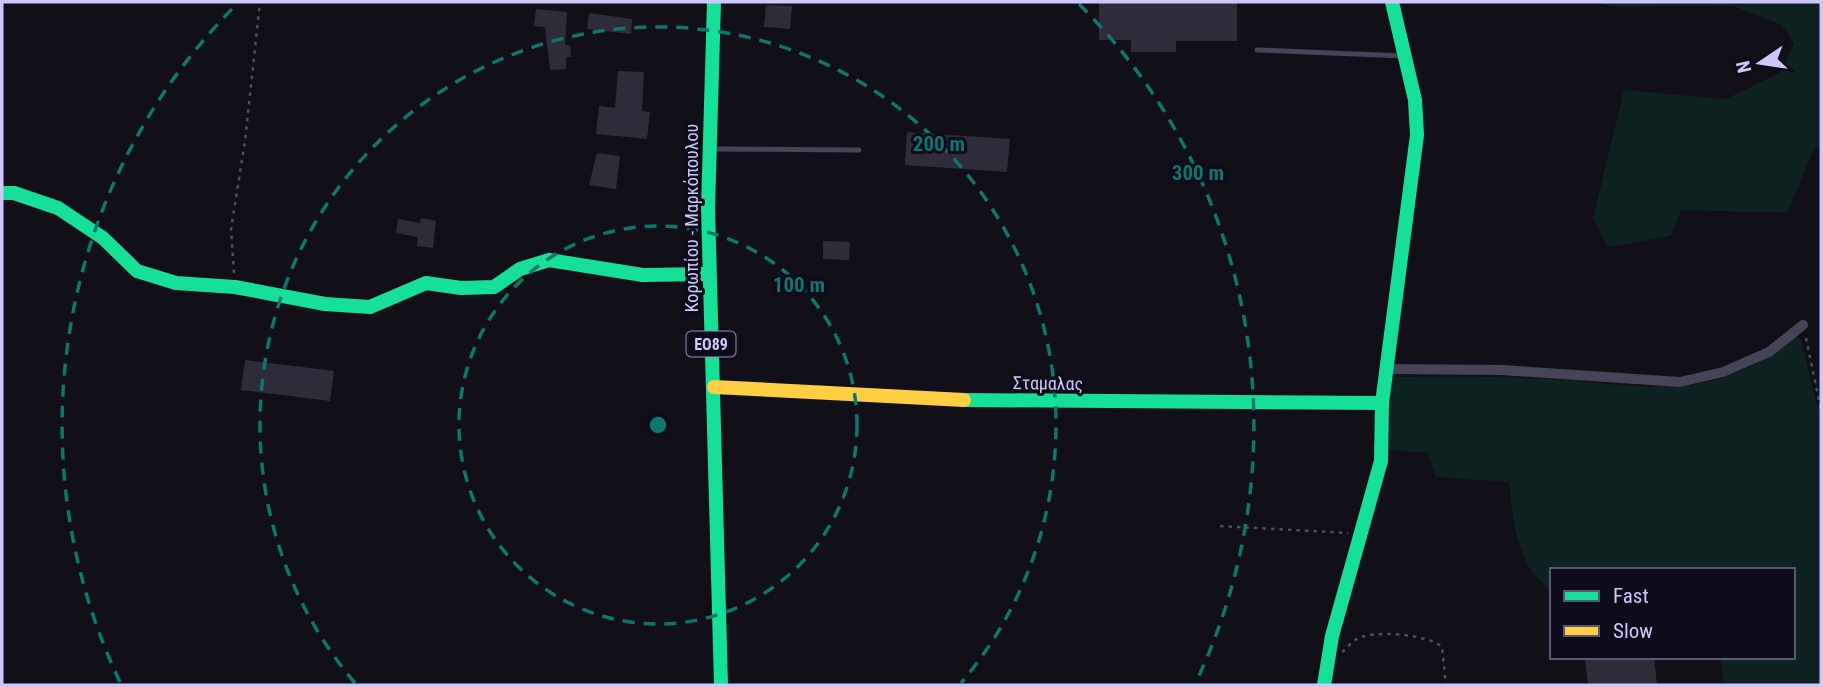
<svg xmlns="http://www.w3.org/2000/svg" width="1823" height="687" font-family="'Roboto Condensed',sans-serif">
	<rect width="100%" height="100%" fill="#111018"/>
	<!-- green -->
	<g fill="#0f2222">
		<path d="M1595,2H1821V148L1815,147L1787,213L1681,210L1671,236L1608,247L1593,218L1624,90L1726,99L1780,73L1794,44L1782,25L1734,6L1615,7Z"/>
		<path d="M1795,337L1801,339L1821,422V685H1724L1720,657H1793V570H1552V591C1516,567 1513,521 1509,482L1436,477L1428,453L1389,450L1387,407L1391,377C1443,377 1495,376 1546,379C1646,385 1711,406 1795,337Z"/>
	</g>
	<!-- building -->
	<g fill="#2f2c3a">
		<path d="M1099,2H1237V41H1176V52H1131V40H1099Z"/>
		<path d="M766,5L792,6L790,29L764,27Z"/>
		<path d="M536,9L567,12L565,45H570L571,57H566V69L550,70L545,27L534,26Z"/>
		<path d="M589,13L632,19L631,34L587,29Z"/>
		<path d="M618,71L644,72L642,111L650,112L647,139L596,134L599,106L615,108Z"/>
		<path d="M907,132L1010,139L1007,172L905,165Z"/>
		<path d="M597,153L620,156L616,189L589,185Z"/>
		<path d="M421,218L436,221L433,248L417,246L418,237L396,233L398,219L420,223Z"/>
		<path d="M823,241L850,242L849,260L823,259Z"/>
		<path d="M245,360L334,371L330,401L241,390Z"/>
		<path d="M1585,657H1654L1657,685H1588Z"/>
	</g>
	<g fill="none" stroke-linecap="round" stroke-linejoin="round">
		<!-- path -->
		<g stroke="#47555f" stroke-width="2.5" stroke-dasharray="3.5 5" stroke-linecap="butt">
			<path d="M234,273L231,229L245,141L260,2"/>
			<path d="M1806,338L1821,410"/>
			<path d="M1220,526L1348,533"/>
			<path d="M1342,652C1347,649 1350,643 1355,640C1371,629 1428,634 1442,647L1446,685"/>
		</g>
		<!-- lane -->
		<g stroke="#454459" stroke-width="5">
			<path d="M1257,50L1404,56"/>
			<path d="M712,149L859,150"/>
		</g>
		<!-- street -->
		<path stroke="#454459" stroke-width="10" d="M1387,369L1502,370L1680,382L1723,372L1769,352L1803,325"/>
		<!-- fast -->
		<g stroke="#16e098" stroke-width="14">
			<path d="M714,2L708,208L721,685"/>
			<path d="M2,193H14L58,208L103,238L137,271L176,283L235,287L325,304L370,307L426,283L461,288L494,287L520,269L549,260L643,275L708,274"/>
			<path d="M964,400L1382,403"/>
			<path d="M1324,685L1332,636L1381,461L1382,403L1417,135L1415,100L1392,2"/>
		</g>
		<!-- slow -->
		<path stroke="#ffcf43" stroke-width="14" d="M714,387L964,400"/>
	</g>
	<!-- distance rings -->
	<g fill="none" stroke="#0f766e" stroke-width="3.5" stroke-dasharray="12 9">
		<circle cx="658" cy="425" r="199"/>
		<path d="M355 683A398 398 0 1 1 961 683"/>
		<path d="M120 682A596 596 0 0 1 237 4M1079 4A596 596 0 0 1 1196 682"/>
	</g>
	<g text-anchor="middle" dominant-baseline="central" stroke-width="6" stroke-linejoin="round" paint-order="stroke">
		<!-- shield labels -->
		<rect fill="#0e0c1b" stroke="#9490b8" stroke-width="2" x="686.5" y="331.5" width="49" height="25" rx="5"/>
		<g font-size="16" font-weight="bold" fill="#cdc8fc">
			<text x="711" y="344">ΕΟ89</text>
		</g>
		<!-- street labels -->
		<g font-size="18" fill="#cdc8fc" stroke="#0e0c1b">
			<text transform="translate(691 218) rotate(-90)">Κορωπίου - Μαρκόπουλου</text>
			<text transform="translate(1048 383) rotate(1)">Σταμαλας</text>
		</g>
	</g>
	<circle cx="658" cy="425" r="10" fill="#0f766e" stroke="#0e0c1b" stroke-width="3.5"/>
	<g font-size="21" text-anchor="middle" font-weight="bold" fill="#0f766e" stroke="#0e0c1b" stroke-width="6" stroke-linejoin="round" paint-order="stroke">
		<text x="939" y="151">200 m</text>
		<text x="1198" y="180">300 m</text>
		<text x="799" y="292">100 m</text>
	</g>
	<!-- border -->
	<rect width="1823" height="687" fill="none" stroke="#cdc8fc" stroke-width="7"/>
	<!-- legend -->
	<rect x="1550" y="568" width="245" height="91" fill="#0e0c1b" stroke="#5a5775" stroke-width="2"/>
	<rect x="1564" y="591" width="35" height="10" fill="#16e098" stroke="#5a5775" stroke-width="2"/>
	<text x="1613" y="603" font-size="21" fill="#cdc8fc">Fast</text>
	<rect x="1564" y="626" width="35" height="10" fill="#ffcf43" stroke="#5a5775" stroke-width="2"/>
	<text x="1613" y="638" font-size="21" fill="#cdc8fc">Slow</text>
	<!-- north arrow -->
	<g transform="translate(1760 63) rotate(257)" stroke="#0e0c1b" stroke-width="5" paint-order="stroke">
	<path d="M0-5L12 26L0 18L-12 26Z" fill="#cdc8fc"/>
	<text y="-10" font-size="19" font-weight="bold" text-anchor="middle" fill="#cdc8fc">N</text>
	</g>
</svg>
